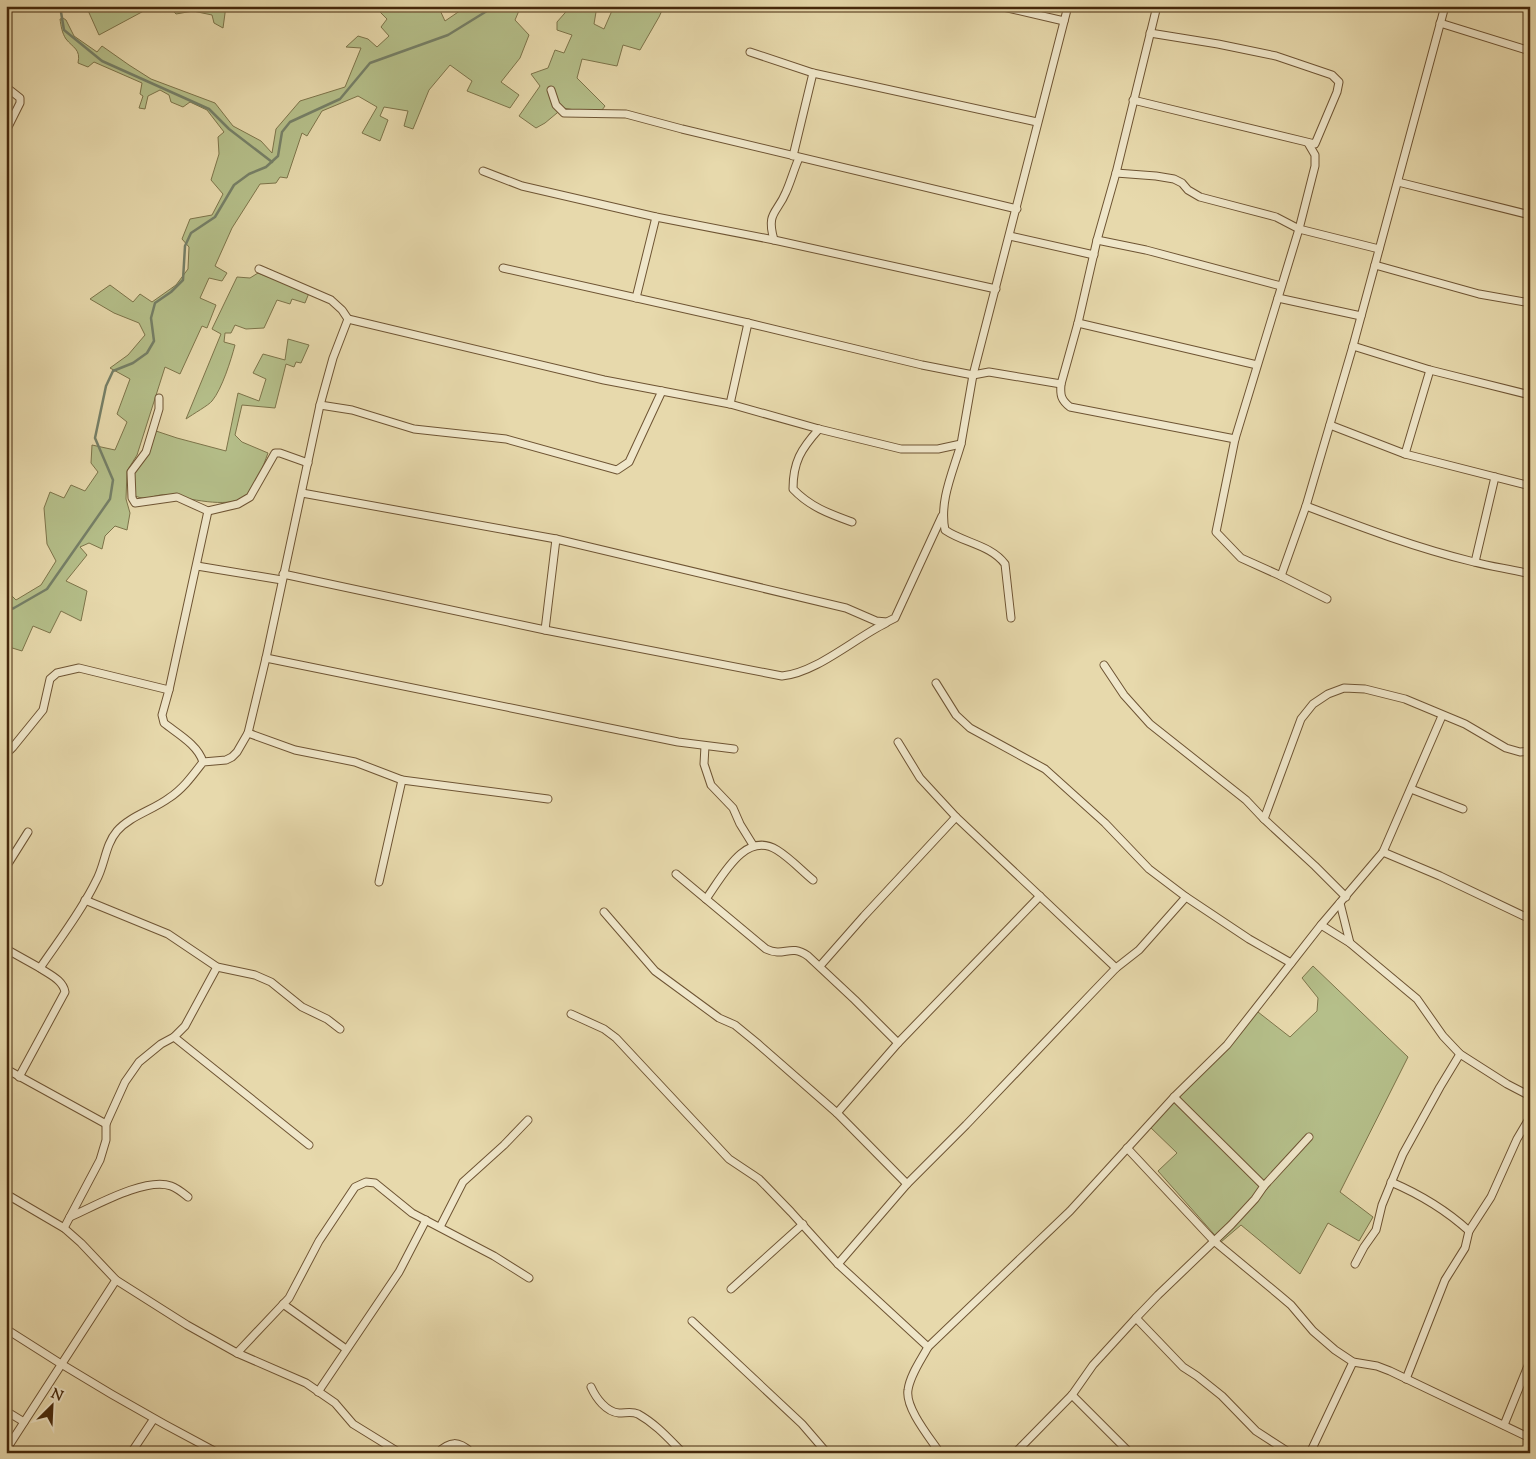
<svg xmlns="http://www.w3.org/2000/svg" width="1536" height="1459" font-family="'Sorts Mill Goudy',serif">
	<rect width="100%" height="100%" fill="#e7d9ac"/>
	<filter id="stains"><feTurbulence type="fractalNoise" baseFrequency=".004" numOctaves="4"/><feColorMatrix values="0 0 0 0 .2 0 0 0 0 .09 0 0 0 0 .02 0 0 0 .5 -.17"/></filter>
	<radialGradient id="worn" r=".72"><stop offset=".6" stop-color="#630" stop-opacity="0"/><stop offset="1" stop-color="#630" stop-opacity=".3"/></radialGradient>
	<!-- green -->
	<g fill="#b5bf8a" stroke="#7d744a">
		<path d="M86,6H153L99,35Z"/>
		<path d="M168,6H226L223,28L214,23L212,15L193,11L176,14Z"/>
		<path d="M374,6H438L445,21L467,6H521L515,20L529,35L520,58L501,82L519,95L510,108L467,91L472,81L450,65L429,90L413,129L404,126L408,111L384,107L380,116L388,120L380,141L362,133L377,107L358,96L322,111L307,136L302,133L287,178L280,177L276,183L260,184L232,228L215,266L227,273L222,281L209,278L200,298L216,305L207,328L202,326L180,374L165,367L137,455L127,471L126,499L130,513L127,530L115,526L105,536L102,549L89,543L80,547L87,555L66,581L87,591L81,621L61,611L50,633L33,626L22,651L9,647L6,653V590L16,600L41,585L56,561L47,544L44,508L50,492L64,498L71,485L85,491L98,472L91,463L92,445L115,450L127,422L117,414L130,379L110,368L128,355L145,335L139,323L114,313L90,299L110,285L133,302L140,294L152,302L176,285L188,269L189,247L182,239L190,219L212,215L223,194L211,180L219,154L218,137L224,132L207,110L190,102L183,107L171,102L169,95L160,90L148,96L145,109L139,108L143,96L140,94L142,83L94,62L88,67L78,63C81,49 73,48 66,39C62,33 61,26 60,19L63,18L66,20L74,36L97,52L102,46L129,65L151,79L215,103L233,126L261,141L272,153L276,129L300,101L345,87L361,48L346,47L358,36L368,39L377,47L389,36L381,27L387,19Z"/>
		<path d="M571,6H597L594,24L604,29L614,6L631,10L632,6H664L659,17L640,50L623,45L617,66L582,59L577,78L605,106L602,110H575L563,108L545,123L536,128L519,116L540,86L531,74L548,68L555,50L564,53L572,35L557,30V22Z"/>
		<path d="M258,273L309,293L305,303L292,299L290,304L277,300L264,328L246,329L235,325L231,333H225L224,342L235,345C231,360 222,389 212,401C209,405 193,414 186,419L221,334L212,329L237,277L250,278Z"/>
		<path d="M288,339L309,345L301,363L296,362L294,367L286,364L275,408L242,405L235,435L242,442L268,453C263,466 256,489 244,497C227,509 188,498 168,495C155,493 149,502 135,496L134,470L142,464L156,431L177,438L226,451L238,393L259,401L266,379L253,373L263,354L285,360Z"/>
		<path d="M1313,966L1408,1057L1340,1192L1373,1217L1359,1241L1328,1223L1300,1274L1241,1225L1221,1242L1158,1171L1177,1153L1149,1126L1258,1012L1290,1037L1317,1011L1318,998L1302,978Z"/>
	</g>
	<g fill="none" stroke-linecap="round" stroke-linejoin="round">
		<!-- stream -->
		<g stroke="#768068" stroke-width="2.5">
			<path d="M60,6L64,30L102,61L209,109L229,129L272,162"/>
			<path d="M6,611L14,608L47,589L110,499L113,480L95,438L106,386L113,371L133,363L147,353L154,341L151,318L155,303L171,292L183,280L185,246L191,233L215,217L234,185L249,174L266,167L278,156L282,132L290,122L340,99L370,63L448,35L495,6"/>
		</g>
		<defs>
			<g id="minor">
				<path d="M999,6L1064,21"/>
				<path d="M1440,23L1530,51"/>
				<path d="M750,52L813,73L1037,122"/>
				<path d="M6,87L20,98V103L6,131"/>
				<path d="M551,90L556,105L564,113L626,114L682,129L1017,209"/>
				<path d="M1133,100L1315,144L1337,92L1339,82L1332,75L1276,56L1218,44L1150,33"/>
				<path d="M1308,143L1315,155V166L1299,229L1235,439L1216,532L1241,558L1281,576L1306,506L1353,346L1445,6"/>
				<path d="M793,156L813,73"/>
				<path d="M483,171L522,186L656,217L774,240L996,289"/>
				<path d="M1116,173L1156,176L1174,179L1182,183L1188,190L1200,197L1276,217L1299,229L1379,249"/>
				<path d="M1398,182L1530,215"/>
				<path d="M1010,236L1094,255"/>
				<path d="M774,240C766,212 777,214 786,192C791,181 794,169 799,158"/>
				<path d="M1097,240L1146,250L1281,286"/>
				<path d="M1375,265L1479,294L1530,303"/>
				<path d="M503,268L748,323L922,365L973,375L989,372L1061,384L1078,323L1097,240L1116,173L1157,6"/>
				<path d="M636,298L656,217"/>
				<path d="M1278,298L1361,316"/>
				<path d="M348,319L604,380L730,404L819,429L901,449H938L961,444L973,375L1068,6"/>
				<path d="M1078,323L1257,365"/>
				<path d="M1353,346L1430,370L1530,395"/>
				<path d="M6,373L7,374"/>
				<path d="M1061,384C1060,395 1061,400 1070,407L1235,439"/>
				<path d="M159,398V409L146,452L131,472L132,498L135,503L177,497L208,511L238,504L250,497L275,453H280L308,463"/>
				<path d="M730,404L748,323"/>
				<path d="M320,405L352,410L414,429L506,439L617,470L629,462L662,391"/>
				<path d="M1330,425L1405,454L1530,486"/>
				<path d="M819,429C801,449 793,462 793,489C810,507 830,514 852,522"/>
				<path d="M961,444C953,472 939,501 945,530C964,543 991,545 1005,564L1011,618"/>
				<path d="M1405,454L1430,370"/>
				<path d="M302,493L556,539L846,608L876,621L887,622L895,618L942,516"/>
				<path d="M1306,506C1361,527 1416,548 1474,562C1492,567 1511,569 1530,574"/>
				<path d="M1475,562L1495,477"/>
				<path d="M197,566L282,580"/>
				<path d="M283,574L545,630L782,676C816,673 855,638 886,623"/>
				<path d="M1281,576L1327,599"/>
				<path d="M545,630L556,539"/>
				<path d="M266,658L678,742L734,749"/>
				<path d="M1104,665L1124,695L1150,724L1246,800L1264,819"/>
				<path d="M248,733L295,750L355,762L402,780L548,799"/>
				<path d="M898,742L920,778L956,817L1116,968"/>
				<path d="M705,746L704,764L711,785L733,808L740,824L753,845"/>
				<path d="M6,750L9,751L13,747L43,710L50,679L57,673L79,668L169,690"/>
				<path d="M203,762C198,745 178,734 164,723L162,715L169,690L208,511"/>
				<path d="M1411,789L1463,809"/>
				<path d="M1383,852L1440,876L1530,919"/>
				<path d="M6,867L28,832"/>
				<path d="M676,874L766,949C785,958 789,943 808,956L855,1000L898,1043"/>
				<path d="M379,882L402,780"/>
				<path d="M1186,897L1249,939L1291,963"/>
				<path d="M1346,897L1315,866L1264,819L1301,719L1313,704L1328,694L1344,688L1365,689L1405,699L1465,724L1506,748L1520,752L1530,751"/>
				<path d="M706,899C722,877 745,830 777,850C790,858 801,870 813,880"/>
				<path d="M85,900L168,934L217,967L255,975L271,982L302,1007L327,1019L340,1029"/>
				<path d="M1340,903L1350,943"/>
				<path d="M604,912L655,971L719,1018L735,1025L757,1043L837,1113L907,1184"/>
				<path d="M1321,925L1350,943L1417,999L1443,1036L1460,1054L1507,1084L1530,1096"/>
				<path d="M6,949L40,968C59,940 81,912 96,881C105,865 105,845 117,831C130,816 153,810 169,798C183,789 193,775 203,762L226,760L232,757L237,752L248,733L266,658L320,405L333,358L348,319L342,310L331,300L259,269"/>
				<path d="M820,966L864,916L956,817"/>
				<path d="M571,1014L604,1029L616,1038L729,1159L759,1179L791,1212L838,1264L928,1347C921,1360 910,1375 908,1390C905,1408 930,1438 940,1453"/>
				<path d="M174,1037L309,1145"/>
				<path d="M6,1069L106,1124"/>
				<path d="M19,1077L65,992C63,980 50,975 40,968"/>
				<path d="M1174,1097L1264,1186"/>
				<path d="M837,1113L898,1043L1040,896"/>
				<path d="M1127,1148L1214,1241L1278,1294L1291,1305L1313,1331L1335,1350L1353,1362L1377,1366L1390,1371L1530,1438"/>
				<path d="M1391,1182C1419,1194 1446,1210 1469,1231L1465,1248L1445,1280L1406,1379"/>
				<path d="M6,1194L64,1228L81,1243L116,1280L187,1325L237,1353L306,1383L335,1403L353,1424L400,1453"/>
				<path d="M70,1217C95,1206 145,1177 171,1186C177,1188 183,1193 188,1197"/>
				<path d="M440,1227L463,1182L504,1145L528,1120"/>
				<path d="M64,1228L100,1160L106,1140V1124L125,1082L139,1062L161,1044L174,1037L185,1026L217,967"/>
				<path d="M1469,1231L1491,1197L1517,1139L1530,1117"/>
				<path d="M838,1264L907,1184L966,1125L1092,993L1116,968L1139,950L1186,897L1149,869L1105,823L1045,769L970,728L956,715L936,683"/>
				<path d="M1355,1264L1364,1247L1376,1230L1382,1205L1403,1154L1440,1087L1460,1054"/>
				<path d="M731,1289L803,1224"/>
				<path d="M283,1304L346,1349"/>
				<path d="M1136,1318L1183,1367L1197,1376L1222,1396L1256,1431L1290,1453"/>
				<path d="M692,1321L802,1424L827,1453"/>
				<path d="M6,1329C75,1374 145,1415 218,1453"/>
				<path d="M928,1347L1070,1211L1174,1097L1227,1045L1321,925L1383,852L1442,716"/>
				<path d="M237,1353L289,1298L319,1241L355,1187L366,1182L375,1183L412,1213L494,1256L529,1278"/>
				<path d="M591,1387C596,1398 606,1412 619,1413C626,1413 632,1411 638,1414C656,1424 669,1439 683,1453"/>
				<path d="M318,1392L399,1272L426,1220"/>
				<path d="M1072,1395L1130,1453"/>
				<path d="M6,1411L24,1422"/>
				<path d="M1504,1425L1530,1361"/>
				<path d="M6,1450L116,1280"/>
				<path d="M131,1453L153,1420"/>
				<path d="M437,1453C450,1441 458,1440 472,1453"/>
				<path d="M1015,1453L1072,1395L1093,1365L1136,1318L1158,1295L1231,1225L1255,1199L1264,1186L1309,1137"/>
				<path d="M1310,1453L1353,1362"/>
			</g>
		</defs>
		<!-- minor casing -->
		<use href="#minor" stroke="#6e5433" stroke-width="9"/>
		<!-- minor -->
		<use href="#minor" stroke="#efe6c9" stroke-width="7"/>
	</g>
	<!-- margin -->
	<rect width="1536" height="1459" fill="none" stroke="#e7d9ac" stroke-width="25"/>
	<rect x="8" y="8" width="1521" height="1444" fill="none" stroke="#45280b" stroke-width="2.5"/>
	<rect x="12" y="12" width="1511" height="1434" fill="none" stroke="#45280b"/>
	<!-- north arrow -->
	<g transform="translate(52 1406) rotate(24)" stroke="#efe6c9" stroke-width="4" paint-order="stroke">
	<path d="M0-4L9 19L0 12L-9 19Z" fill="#45280b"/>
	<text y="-8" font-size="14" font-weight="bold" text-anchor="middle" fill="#45280b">N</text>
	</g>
	<rect width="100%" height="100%" filter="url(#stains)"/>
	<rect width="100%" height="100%" fill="url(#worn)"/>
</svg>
